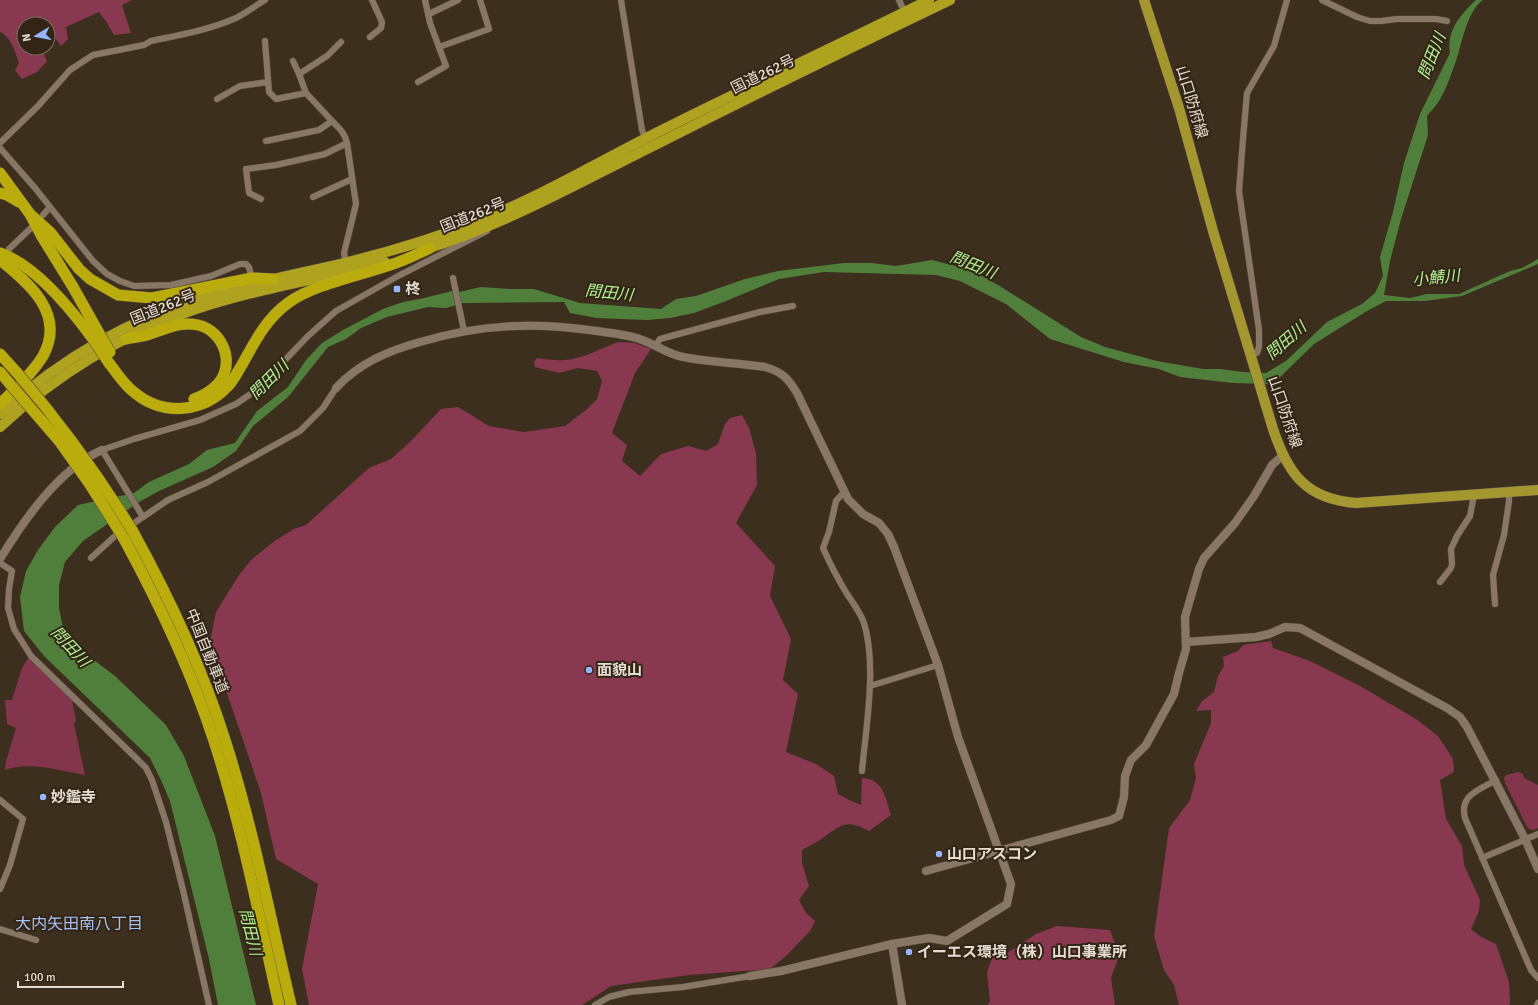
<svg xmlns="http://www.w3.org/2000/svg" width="1538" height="1005" font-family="Signika,'Noto Sans JP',sans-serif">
	<rect width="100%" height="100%" fill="#3d2f1e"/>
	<!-- green -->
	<g fill="#83354c">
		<path d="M29,657L72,700L76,720L74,724L85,775C60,771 31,761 5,770L6,761L16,728L7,724L5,700H12L22,668Z"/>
		<path d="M1518,772L1523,774L1524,778L1538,785V828L1534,830L1529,829L1526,825L1505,783L1504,778L1506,775Z"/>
	</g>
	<!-- forest -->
	<g fill="#88384f">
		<path d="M0,0H132L122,5L131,33L114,35L107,23L99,12L66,27L68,39L61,46L52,34L48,38V24H24V48H41L47,61L37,72L22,79L15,70L19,63C15,52 11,37 0,32Z"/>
		<path d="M618,342L634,343L651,349L635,373L612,433L627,445L622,461L640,476L661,454L688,446L706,451L718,444L725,424L730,418L742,415L749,428L756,453L757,485L736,523L775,566L770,596L791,639L783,680L798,694L786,752L816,764L834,776L838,794L849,800L861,805L862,778C884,779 885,797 891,815L869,831C847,819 842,824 824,837C818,842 809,846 802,850V863L809,886L799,900L806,913L815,921L810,931L786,956L770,969L689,975L611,986L582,1005H309L302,969L318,884L276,859L261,793L230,702L209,646L216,612L239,575L251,560L276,540L294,529L306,525L369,468L391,459L412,440L441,409L458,407L489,426L524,432L565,426L587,409L597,399L602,381L597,371L578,368L559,373L535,367L534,362L537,358C546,359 555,361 565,360C583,359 601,348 618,342Z"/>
		<path d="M1271,641L1273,648L1310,661L1360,686L1416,719L1438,736L1453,759L1454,772L1440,780L1446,819L1462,846L1464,865L1480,900L1479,911L1471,929L1481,937L1496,944L1509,982L1510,1003L1509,1005H1179L1174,985L1164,970L1154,936L1169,828L1190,800L1196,778L1194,764L1211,723V710L1196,711L1202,701L1214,692L1218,676L1224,666L1223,657L1238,651L1243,645Z"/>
		<path d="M1057,926L1110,930L1119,956L1111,978L1115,1005H988L990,1001L987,972L996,947L1007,953L1036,934Z"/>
	</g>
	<!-- water -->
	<path fill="#507f3b" d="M1476,0H1483C1467,11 1462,43 1456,61C1451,74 1447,88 1440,99C1437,105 1431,111 1427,116L1428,135L1401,219L1390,261L1384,295L1410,298L1427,294H1459L1510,271L1522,268L1538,259V264L1462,296L1425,301H1386L1367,311L1314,344L1277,380L1268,384L1233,383L1180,377L1159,369L1124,362L1050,339L1006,304L960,281L936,275L824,272L779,279L726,301L694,313L670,318L647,320L597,318L570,313L564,302L463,303L446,308L428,307L387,317L361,328L346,339L328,347L288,397L253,426L236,451L213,467L159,491L139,502L83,541L65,562L59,585V608L63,628L90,657L115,676L166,725L184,756L215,836L256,1005H218L209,959L170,801L161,780L150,758L44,656L24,631L20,597L26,571L38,550L55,527L78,505L134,493L149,482L189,464L207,450L235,443L257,411L288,387L306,360L322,343L343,330L383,309L403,302L420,299L452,291L459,292L481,287L510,289H534L580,303L661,309L676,299L696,296L745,279L778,271L844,263H872L896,266L932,260L971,270L998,285L1081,337L1105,347L1157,361L1203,369H1220L1243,372L1266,373L1286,361L1327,322L1362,304L1375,293L1383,276L1380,257L1393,212L1404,163L1420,114L1450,53C1446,31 1461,14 1476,0Z"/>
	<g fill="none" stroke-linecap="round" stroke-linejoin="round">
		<defs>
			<g id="minor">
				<path d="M621,0L642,130L646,140"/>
				<path d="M899,0L906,15"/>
				<path d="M1322,0L1357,17L1370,21H1381L1397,19H1436L1447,21"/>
				<path d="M429,14L458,0"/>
				<path d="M370,37L381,28L382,22L372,0"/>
				<path d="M265,41L269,92L276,99L306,93"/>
				<path d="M439,47L489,29L480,0"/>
				<path d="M293,61L299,74"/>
				<path d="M418,82L446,66L430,23L425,0"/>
				<path d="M217,99L240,86L268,82"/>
				<path d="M332,121L306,93L299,74L327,56L341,42"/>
				<path d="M0,143L38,106L70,70L93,55L144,45L151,41C179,35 209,30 236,18C246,13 255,6 265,0"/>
				<path d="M0,148L35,188L93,261L107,274L120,281L134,286L171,285L211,276L240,264H246L249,267L252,280"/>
				<path d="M313,197L352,179"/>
				<path d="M261,199L249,193L246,169L276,165L325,154L347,143C345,133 339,128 332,121L319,130L266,141"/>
				<path d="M43,215L50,207"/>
				<path d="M9,249L32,227"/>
				<path d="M346,263L344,253L356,204L347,143"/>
				<path d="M453,278L464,331"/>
				<path d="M656,345L660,339L760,312L793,306"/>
				<path d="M1250,353H1257L1259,347V330L1239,191L1243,139L1247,93L1274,46L1287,0"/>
				<path d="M336,388L323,408L300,431L208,482L168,500L143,517L102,450L134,439L200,420L236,404L255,391L265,381L308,336L336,311L398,276L487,231"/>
				<path d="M844,492L836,501L829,532L823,548C830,564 838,579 847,594C853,603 860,612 864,623C877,665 866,727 862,771"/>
				<path d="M91,558L115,536L143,517"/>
				<path d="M0,563L12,571L9,589L8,608L14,629L31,656L135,757L146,768L152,780L166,822L183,890L209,1005"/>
				<path d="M1440,582L1451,568L1452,564L1451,549L1457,536L1470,516L1474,495"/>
				<path d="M1495,604L1493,575L1504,535L1509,501V493"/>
				<path d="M870,686L938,665"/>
				<path d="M1496,780C1479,790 1459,795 1465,818L1531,970L1538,978"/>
				<path d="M0,800L23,819L10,865L0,889"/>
				<path d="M1482,858L1538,834"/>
				<path d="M0,929L36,940"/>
				<path d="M595,1005L609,997L629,992L683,987L750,976"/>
				<path d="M1537,1005L1538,1003"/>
			</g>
			<g id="tertiary">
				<path d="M336,388C359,363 388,351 420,342C481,324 534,322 597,331C609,333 621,334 633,337C651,341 666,354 683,357C710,362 738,363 765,367C782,372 788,378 797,393L848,499L863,514L879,523L888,534L894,547L938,665L958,737L1011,884L1007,904L947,941L929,938L892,944L781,971L750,976"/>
				<path d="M0,559C24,520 59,469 102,450"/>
				<path d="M1186,642L1256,637L1269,634L1285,627L1300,628L1447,708L1460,717L1467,727L1525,839L1538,869"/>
				<path d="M926,871L1111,820L1119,816L1124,797L1125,776L1131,760L1146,745L1174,694L1179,673L1186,649L1185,617L1199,569L1204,558L1235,523L1254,496L1272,465L1282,456"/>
				<path d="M892,944L902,1005"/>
			</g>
			<path id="primary" d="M1144,0L1179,108L1213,231L1273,429C1288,474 1306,499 1356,503L1538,490"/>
			<g id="trunk">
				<path d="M423,250C505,225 580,182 657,144C754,95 852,47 950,0"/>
				<path d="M0,414C58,361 128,320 204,297C250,283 297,274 344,263C390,252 436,238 481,220C546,194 607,157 670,126C756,83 843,43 929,0"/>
				<path d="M0,427C56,375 121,335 193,310C256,289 321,279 385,262"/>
			</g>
			<g id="motorway">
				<path d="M0,173L30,214L41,235L73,287L100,335"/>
				<path d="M0,193L7,195L19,202"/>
				<path d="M30,214L50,232L79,269L90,279L118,295L152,298L252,278L273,279"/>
				<path d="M0,253C35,265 71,309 93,339"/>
				<path d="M0,260C29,283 66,314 43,356C32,374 15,389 0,404"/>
				<path d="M126,339C134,337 143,337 150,334C166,329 181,321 198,325C224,331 236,365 217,385C210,392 203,396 194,399"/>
				<path d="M0,354L19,375"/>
				<path d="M109,363C117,373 124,385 135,393C163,416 203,413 228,386C234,380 238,371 243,363C255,341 267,318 288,303C312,285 361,275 390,265C404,261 417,254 430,248"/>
				<path d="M0,372L10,384"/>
				<path d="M132,530C169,597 202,667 225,740C253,827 270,917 291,1005"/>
				<path d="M123,537C159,603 191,670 214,741C242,827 259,917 279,1005"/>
			</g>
		</defs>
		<!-- minor casing -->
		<use href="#minor" stroke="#554a3c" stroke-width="7"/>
		<!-- tertiary casing -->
		<use href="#tertiary" stroke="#554a3c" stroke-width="9"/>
		<!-- primary casing -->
		<use href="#primary" stroke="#554a3c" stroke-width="11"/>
		<!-- trunk casing -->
		<use href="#trunk" stroke="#554a3c" stroke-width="11"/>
		<!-- motorway casing -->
		<use href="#motorway" stroke="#554a3c" stroke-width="12"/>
		<!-- minor -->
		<use href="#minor" stroke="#877764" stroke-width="6"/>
		<!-- tertiary -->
		<use href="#tertiary" stroke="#877764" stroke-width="8"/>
		<!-- primary -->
		<use href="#primary" stroke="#a5972f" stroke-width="10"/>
		<!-- trunk -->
		<use href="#trunk" stroke="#afa21e" stroke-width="10"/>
		<!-- motorway -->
		<use href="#motorway" stroke="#b9ac0c" stroke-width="11"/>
		<defs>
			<g id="motorway-bridge">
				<path d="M100,335L110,352"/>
				<path d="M93,339L109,363"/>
				<path d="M19,375C61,424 98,475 132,530"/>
				<path d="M10,384L60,442L89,483L123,537"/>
			</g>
		</defs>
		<!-- motorway-bridge casing -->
		<use href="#motorway-bridge" stroke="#554a3c" stroke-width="12" stroke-linecap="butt"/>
		<!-- motorway-bridge -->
		<use href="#motorway-bridge" stroke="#b9ac0c" stroke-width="11"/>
	</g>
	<!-- markers -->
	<g fill="#95b6fd" stroke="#322515" stroke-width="1.5">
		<rect x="393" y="285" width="8" height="8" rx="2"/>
		<circle cx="589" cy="670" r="4"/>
		<circle cx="43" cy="797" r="4"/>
		<circle cx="939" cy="854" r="4"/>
		<circle cx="909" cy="952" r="4"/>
	</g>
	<g text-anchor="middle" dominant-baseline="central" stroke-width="4" stroke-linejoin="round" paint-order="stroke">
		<!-- street labels -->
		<g font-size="15" fill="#e5dcd2" stroke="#322515">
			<text transform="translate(763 74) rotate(-26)">国道262号</text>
			<text transform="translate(1192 102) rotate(73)">山口防府線</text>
			<text transform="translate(473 215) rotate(-22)">国道262号</text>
			<text transform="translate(163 307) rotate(-22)">国道262号</text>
			<text transform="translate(1285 412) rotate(71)">山口防府線</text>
			<text transform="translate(207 651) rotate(68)">中国自動車道</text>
		</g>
		<!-- poi labels -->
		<g font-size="15" font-weight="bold" fill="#e5dcd2" stroke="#322515" text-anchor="start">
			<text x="405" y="289">柊</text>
			<text x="597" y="670">面貌山</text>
			<text x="51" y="797">妙鑑寺</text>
			<text x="947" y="854">山口アスコン</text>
			<text x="917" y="952">イーエス環境（株）山口事業所</text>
		</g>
		<!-- water labels -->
		<g font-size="16" font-style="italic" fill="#b0f394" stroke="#322515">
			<text transform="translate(1432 56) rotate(-68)">問田川</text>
			<text transform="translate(973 265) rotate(22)">問田川</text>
			<text transform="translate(1436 278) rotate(-6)">小鯖川</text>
			<text transform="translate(609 293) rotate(6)">問田川</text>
			<text transform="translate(1286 341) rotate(-41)">問田川</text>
			<text transform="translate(269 380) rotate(-45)">問田川</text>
			<text transform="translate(70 647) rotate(47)">問田川</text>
			<text transform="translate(250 932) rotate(76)">問田川</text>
		</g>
		<!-- neighbourhood labels -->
		<g font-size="16" fill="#a7c0f4" stroke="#322515">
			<text x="79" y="924">大内矢田南八丁目</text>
		</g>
	</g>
	<!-- north arrow -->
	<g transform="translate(36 36) rotate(260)"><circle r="19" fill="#322515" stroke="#7a6e61"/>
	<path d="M0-3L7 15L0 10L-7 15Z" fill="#95b6fd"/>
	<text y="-6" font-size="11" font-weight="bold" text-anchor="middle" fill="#e5dcd2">N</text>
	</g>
	<!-- scale -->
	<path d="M18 981v6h105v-6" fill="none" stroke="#e5dcd2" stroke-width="2"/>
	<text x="24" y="981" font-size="12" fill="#e5dcd2" stroke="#322515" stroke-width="3" paint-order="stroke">100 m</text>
</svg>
